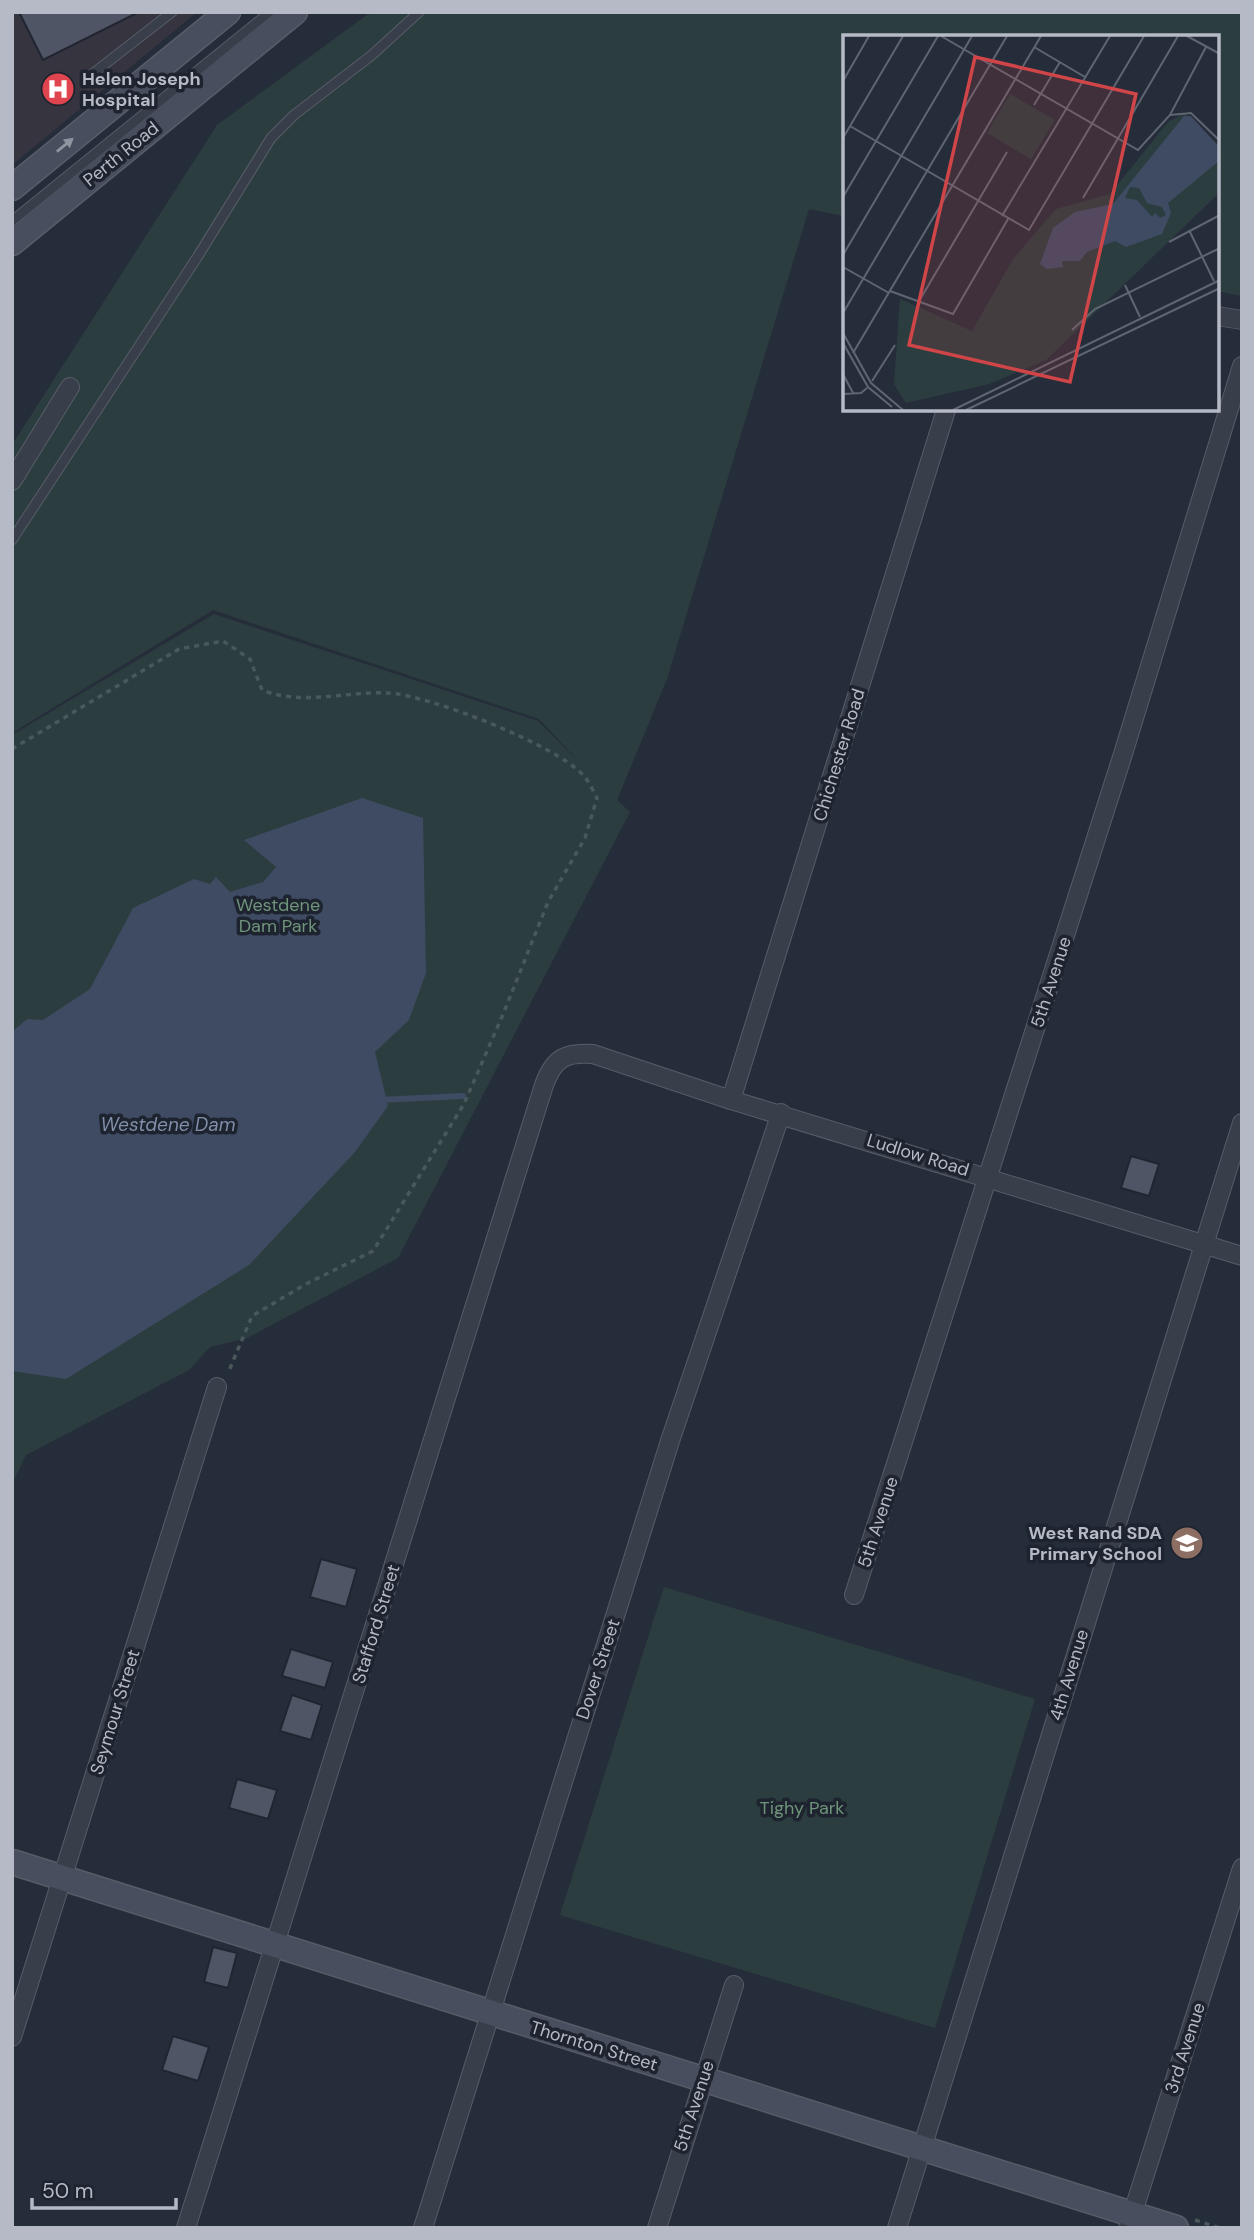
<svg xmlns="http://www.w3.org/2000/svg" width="1254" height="2240" font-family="'DM Sans',sans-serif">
	<rect width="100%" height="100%" fill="#262d3a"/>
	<!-- medical -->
	<path fill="#36343f" d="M12,12H197L12,165Z"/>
	<!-- green -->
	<g fill="#2c3d3f">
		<path d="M371,12H1242V296L1217,291V37H844V216L809,209L667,679L617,800L630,812L398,1258L247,1338L210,1347L189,1370L26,1455L12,1484V735L214,614L538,721L582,765L539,719L213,610L12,733V445L217,125Z"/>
		<path d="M664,1587L1035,1699L935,2028L560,1915Z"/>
	</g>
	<!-- water -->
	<path fill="#3f4b63" d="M362,798L423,818L426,973L409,1020L375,1052L388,1106L355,1152L249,1265L66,1379L12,1371V1032L27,1019L43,1020L90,989L133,908L194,879L210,884L216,877L230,892L263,882L276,867L244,840Z"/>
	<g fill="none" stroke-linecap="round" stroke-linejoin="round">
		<!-- stream -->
		<path stroke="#3f4b63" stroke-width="6" d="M378,1100L463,1096"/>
	</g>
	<!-- building -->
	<g fill="#4f5565" stroke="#202631" stroke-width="2">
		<path d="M19,12H139L43,60Z"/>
		<path d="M1131,1156L1159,1164L1149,1196L1121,1188Z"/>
		<path d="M321,1559L357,1569L346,1607L310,1597Z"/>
		<path d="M291,1649L333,1662L325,1688L282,1676Z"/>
		<path d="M292,1695L322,1705L311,1740L280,1731Z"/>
		<path d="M237,1779L277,1790L268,1819L229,1808Z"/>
		<path d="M213,1947L237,1953L228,1988L204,1982Z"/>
		<path d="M173,2036L209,2047L198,2081L162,2070Z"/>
	</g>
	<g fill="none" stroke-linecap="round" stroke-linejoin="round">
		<defs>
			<g id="lane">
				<path d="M91,75L172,12"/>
				<path d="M12,221L270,12"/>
				<path d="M12,540L198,256L271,138L294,115L372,55L419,12"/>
			</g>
			<g id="street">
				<path d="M1217,316L1242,320"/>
				<path d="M12,481L70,387"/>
				<path d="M731,1100L946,410"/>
				<path d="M854,1595L1123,754L1242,366"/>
				<path d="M12,2037L217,1387"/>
				<path d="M186,2228L544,1085C554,1058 565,1052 593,1054L731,1100L1242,1256"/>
				<path d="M423,2228L670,1441L781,1113"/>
				<path d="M657,2228L734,1985"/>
				<path d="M897,2228L1242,1123"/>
				<path d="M1128,2228L1242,1868"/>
			</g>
			<g id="secondary">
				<path d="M12,188L228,12"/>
				<path d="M12,243L295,12"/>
				<path d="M12,1862L1176,2228"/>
			</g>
		</defs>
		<!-- lane casing -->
		<use href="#lane" stroke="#575d68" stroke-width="11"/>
		<!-- street casing -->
		<use href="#street" stroke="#575d68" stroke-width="20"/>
		<!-- secondary casing -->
		<use href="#secondary" stroke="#575d68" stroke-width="27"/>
		<!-- path -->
		<g stroke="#4a585c" stroke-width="3.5" stroke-dasharray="5 5" stroke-linecap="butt">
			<path d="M12,749L179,649L223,641L250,659L262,690C301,706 347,691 388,693C429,695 556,745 583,775C589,781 593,791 597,798L585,838L548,902L504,1012L464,1104L373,1251L306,1284L252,1316L228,1373"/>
			<path d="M1195,2220L1220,2228"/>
		</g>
		<!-- lane -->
		<use href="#lane" stroke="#393f4a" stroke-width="9"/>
		<!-- street -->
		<use href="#street" stroke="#393f4a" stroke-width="18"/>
		<!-- secondary -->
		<use href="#secondary" stroke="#484e5d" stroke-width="24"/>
	</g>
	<!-- one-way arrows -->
	<defs><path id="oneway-solid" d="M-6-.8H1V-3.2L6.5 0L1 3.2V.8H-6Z" transform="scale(1.75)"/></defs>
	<use fill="#8f94a1" href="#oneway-solid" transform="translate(65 145) rotate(-39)"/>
	<!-- icons -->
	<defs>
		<symbol id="hospital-disc" viewBox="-11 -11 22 22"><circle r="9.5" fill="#e0444e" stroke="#1e242f"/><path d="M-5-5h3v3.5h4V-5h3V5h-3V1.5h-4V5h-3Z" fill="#fff"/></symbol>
		<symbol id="school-disc" viewBox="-11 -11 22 22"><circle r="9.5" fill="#8d6e63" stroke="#1e242f"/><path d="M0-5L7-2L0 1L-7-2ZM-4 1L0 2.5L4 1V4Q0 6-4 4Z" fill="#fff"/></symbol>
	</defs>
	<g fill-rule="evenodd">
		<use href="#hospital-disc" x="39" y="70" width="38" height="38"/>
		<use href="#school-disc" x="1168" y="1524" width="38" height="38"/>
	</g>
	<g text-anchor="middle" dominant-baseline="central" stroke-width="7" stroke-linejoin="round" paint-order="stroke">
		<!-- poi labels -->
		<g font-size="18" font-weight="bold" fill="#b5bac6" stroke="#1e242f" text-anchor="start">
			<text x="82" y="79">Helen Joseph<tspan x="82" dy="21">Hospital</tspan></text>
			<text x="1162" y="1533" text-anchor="end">West Rand SDA<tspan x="1162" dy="21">Primary School</tspan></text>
		</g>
		<!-- street labels -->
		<g font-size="18" fill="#b5bac6" stroke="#1e242f">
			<text transform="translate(121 154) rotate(-39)">Perth Road</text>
			<text transform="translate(839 755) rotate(-73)">Chichester Road</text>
			<text transform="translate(1051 982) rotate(-72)">5th Avenue</text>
			<text transform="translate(918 1155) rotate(17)">Ludlow Road</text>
			<text transform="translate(878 1522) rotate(-72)">5th Avenue</text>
			<text transform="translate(376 1624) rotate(-73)">Stafford Street</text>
			<text transform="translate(598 1669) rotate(-72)">Dover Street</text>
			<text transform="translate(1069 1675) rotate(-73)">4th Avenue</text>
			<text transform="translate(115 1712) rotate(-73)">Seymour Street</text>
			<text transform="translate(594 2046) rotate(17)">Thornton Street</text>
			<text transform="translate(1185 2048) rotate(-72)">3rd Avenue</text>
			<text transform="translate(694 2106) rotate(-72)">5th Avenue</text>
		</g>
		<!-- park labels -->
		<g font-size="18" fill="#6f947b" stroke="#1e242f">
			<text x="278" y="905">Westdene<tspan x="278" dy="21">Dam Park</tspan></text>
			<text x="802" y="1808">Tighy Park</text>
		</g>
		<!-- water labels -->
		<g font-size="19" font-style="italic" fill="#808eaa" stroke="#1e242f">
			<text x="168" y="1124">Westdene Dam</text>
		</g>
	</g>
	<!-- overview -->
	<g transform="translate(843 35)">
		<rect width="376" height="376" fill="#262d3a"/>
		<path d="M167,59L212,85L188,124L144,98ZM342,78L376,110V158L203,325L146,349L63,368L51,349L57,264L129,296L170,224L213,174L267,159L325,87Z" fill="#2c3d3f"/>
		<path d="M341,81H348L376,112V126L325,168L328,178L319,199L283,212L272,206L244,217L237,226H219L220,232L204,234L197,229L210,193L232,177L270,169ZM287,152L296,153L304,168L319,172L323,180L317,183L312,178L309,182L294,165L282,163Z" fill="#3f4b63" fill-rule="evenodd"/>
		<path fill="none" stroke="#5f6572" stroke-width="2" d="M98,1L295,115L327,80L363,12M344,1L377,19M191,12L242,42M0,46L26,1M191,70L217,27M327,80L348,78L377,106M7,91L186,195L301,1M0,103L60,1M0,162L95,1M240,163L335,1M159,181L267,1M346,195L371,246M326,207L377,180M0,220L129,1M0,232L46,258M282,250L297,282M47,256L110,279L165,184M75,268L164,117M0,278L164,1M229,295L252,274L377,213M0,298L28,348L60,375M0,308L25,352L49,372M10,318L198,1M0,339L10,358M29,346L52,310M0,359L18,358L24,353M110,375L377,245M123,375L377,253"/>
		<path fill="#cf4548" fill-opacity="0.15" stroke="#cf4548" stroke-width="3.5" d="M132,22L293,59L227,347L66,310Z"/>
		<rect width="376" height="376" fill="none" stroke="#b5bac6" stroke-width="3.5"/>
	</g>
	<!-- border -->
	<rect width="1254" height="2240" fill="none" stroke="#b5bac6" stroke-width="28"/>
	<!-- scale -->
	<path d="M32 2198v10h144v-10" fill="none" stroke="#b5bac6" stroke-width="3.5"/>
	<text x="42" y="2198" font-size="21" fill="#b5bac6" stroke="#1e242f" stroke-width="5" paint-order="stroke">50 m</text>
</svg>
